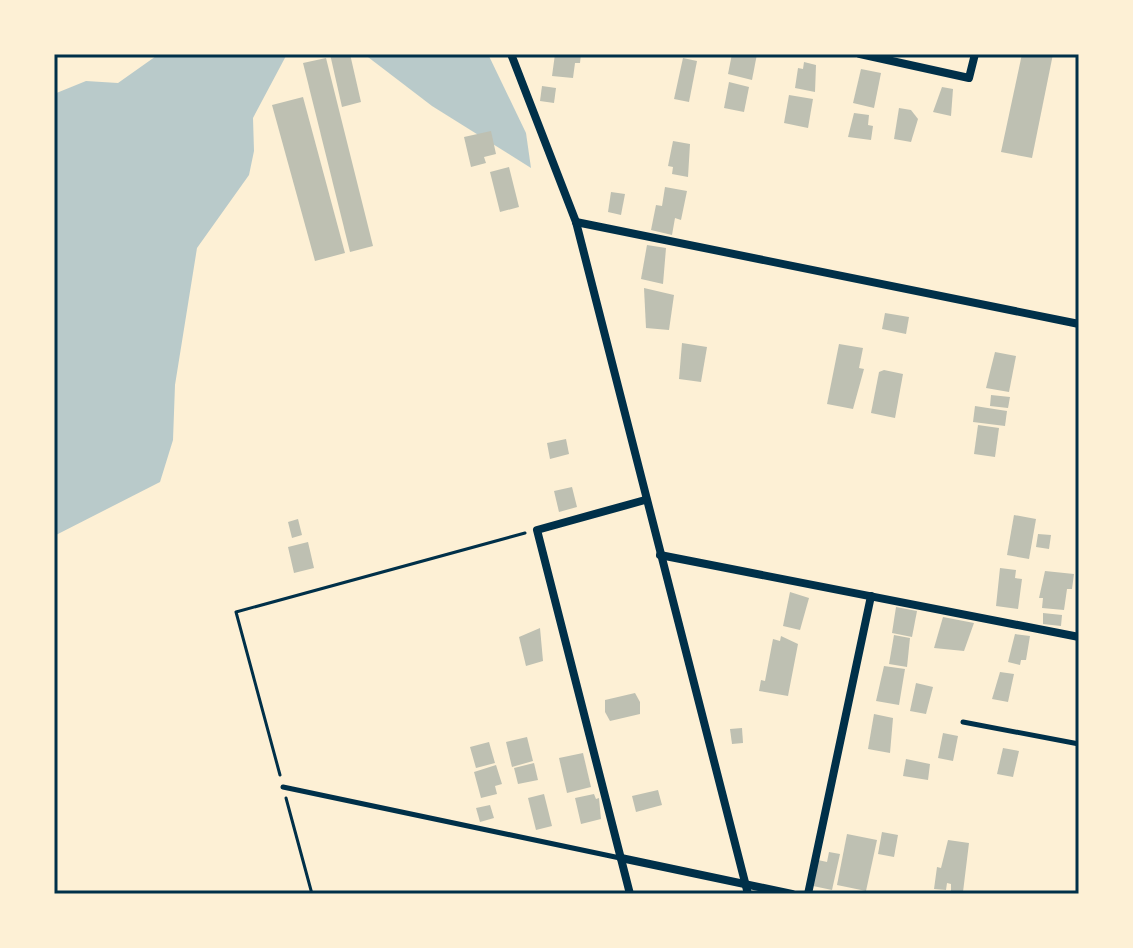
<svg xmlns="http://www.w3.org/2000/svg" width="1133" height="948" font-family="'Open Sans',sans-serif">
	<rect width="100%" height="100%" fill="#fdf0d5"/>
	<!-- green -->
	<g fill="#b9caca">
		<path d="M159,54H287L253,118L254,151L249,175L197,248L175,385L173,440L160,482L54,536V94L86,81L118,83Z"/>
		<path d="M364,54H488L526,133L531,168L432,106Z"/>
	</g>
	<!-- building -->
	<g fill="#bec0b2">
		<path d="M330,54H350L361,102L342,107Z"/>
		<path d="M555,54H581L580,63H575L573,78L552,76Z"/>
		<path d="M732,54H757L752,80L728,74Z"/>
		<path d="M1022,54H1053L1032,158L1001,152Z"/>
		<path d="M326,58L373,246L350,252L303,63Z"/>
		<path d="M683,58L697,61L689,102L674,99Z"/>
		<path d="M804,62L816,65L815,92L795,88L798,68L803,69Z"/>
		<path d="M861,69L881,73L874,108L853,103Z"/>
		<path d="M729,82L749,87L744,112L724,108Z"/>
		<path d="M542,86L556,88L554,103L540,101Z"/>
		<path d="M942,87L953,89L951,116L933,112Z"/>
		<path d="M789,95L813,99L808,128L784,123Z"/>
		<path d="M303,97L345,253L315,261L272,105Z"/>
		<path d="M899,108L911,110L918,119L911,142L894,139Z"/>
		<path d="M854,113L869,115L868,125L873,126L871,140L848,137Z"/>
		<path d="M491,131L496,154L484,157L486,163L471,167L464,137Z"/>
		<path d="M673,141L690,144L688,177L672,174L673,167L668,166Z"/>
		<path d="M509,167L519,207L500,212L490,172Z"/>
		<path d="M665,187L687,191L681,220L675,218L672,235L651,230L656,205L662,206Z"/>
		<path d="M611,192L625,194L621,215L608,212Z"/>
		<path d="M647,245L666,248L663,284L641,279Z"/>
		<path d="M644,288L674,295L669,330L646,328Z"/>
		<path d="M885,313L909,317L906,334L882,329Z"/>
		<path d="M682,343L707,347L701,382L679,379Z"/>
		<path d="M839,344L863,348L859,368L864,369L853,409L827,404Z"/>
		<path d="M995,352L1016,356L1009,392L986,388Z"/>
		<path d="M884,370L903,374L895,418L871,413L879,372Z"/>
		<path d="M991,395L1010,397L1008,408L990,406Z"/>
		<path d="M975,406L1007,411L1005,426L973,422Z"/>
		<path d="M978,425L999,428L995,457L974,454Z"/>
		<path d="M566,439L569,454L550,459L547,443Z"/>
		<path d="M572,487L577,507L559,512L554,491Z"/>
		<path d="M1014,515L1036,519L1029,559L1007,555Z"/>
		<path d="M298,519L302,535L292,538L288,522Z"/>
		<path d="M1038,534L1051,535L1049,549L1036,547Z"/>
		<path d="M308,542L314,568L294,573L288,547Z"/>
		<path d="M1000,568L1016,570L1015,578L1022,579L1018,609L996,606Z"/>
		<path d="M1045,571L1074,574L1072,589H1067L1064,610L1042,608L1043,598H1039Z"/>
		<path d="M790,592L809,598L800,630L783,626Z"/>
		<path d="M896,607L917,611L912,637L892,633Z"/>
		<path d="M1043,613L1062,615L1061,626L1043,624Z"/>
		<path d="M943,617L974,623L964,651L934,648Z"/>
		<path d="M540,628L543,661L526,666L519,637Z"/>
		<path d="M1015,634L1030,636L1026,660H1021L1020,665L1008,662Z"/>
		<path d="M894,635L910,638L907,667L889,664Z"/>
		<path d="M781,636L798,644L788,696L759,691L761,680L765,681L773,639L780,641Z"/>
		<path d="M884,666L905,669L899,705L876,701Z"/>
		<path d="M1000,672L1014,674L1008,702L992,699Z"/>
		<path d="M916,683L933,687L926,714L910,711Z"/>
		<path d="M635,693L640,702V714L610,721L605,712V700Z"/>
		<path d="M874,714L893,718L890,753L868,749Z"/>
		<path d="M742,728L743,743L732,744L730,729Z"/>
		<path d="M943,733L958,736L953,761L938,758Z"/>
		<path d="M527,737L533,761L512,767L506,742Z"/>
		<path d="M489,742L495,763L476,768L470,747Z"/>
		<path d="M1003,748L1019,751L1013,777L997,774Z"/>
		<path d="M583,753L591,787L567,793L559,758Z"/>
		<path d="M906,759L930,764L928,780L903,776Z"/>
		<path d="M534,763L538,780L518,784L514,768Z"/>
		<path d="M496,765L502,784L495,786L497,794L481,798L474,772Z"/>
		<path d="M658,790L662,805L636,812L632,796Z"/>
		<path d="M544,794L552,826L536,830L528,798Z"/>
		<path d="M594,794L596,799L599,798L601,819L581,824L575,798Z"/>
		<path d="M490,805L494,818L480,822L476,808Z"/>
		<path d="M882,832L898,835L894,857L878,854Z"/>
		<path d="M847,834L877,840L866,891L837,885Z"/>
		<path d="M948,840L969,843L963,892L951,891V884L947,883L946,890L934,889L937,867L941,868Z"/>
		<path d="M829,852L840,854L832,890L813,886L818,860L827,862Z"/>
	</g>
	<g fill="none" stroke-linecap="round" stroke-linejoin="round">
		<!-- path -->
		<g stroke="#003049" stroke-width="3">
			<path d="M280,775L236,612L525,533"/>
			<path d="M286,798L312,894"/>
		</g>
		<!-- service -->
		<g stroke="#003049" stroke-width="5">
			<path d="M963,722L1079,744"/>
			<path d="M283,787L620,858"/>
		</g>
		<!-- minor -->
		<g stroke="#003049" stroke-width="8">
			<path d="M511,54L576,222L748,894"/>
			<path d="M860,54L969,78L975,54"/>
			<path d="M576,222L1079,324"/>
			<path d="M660,555L1079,637"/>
			<path d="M621,858L792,894"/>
			<path d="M630,894L537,530L645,500"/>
			<path d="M808,894L871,596"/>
		</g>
	</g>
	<!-- border -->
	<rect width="1133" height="948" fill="none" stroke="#fdf0d5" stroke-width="112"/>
	<rect x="56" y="56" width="1021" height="836" fill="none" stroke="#003049" stroke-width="3"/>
</svg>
